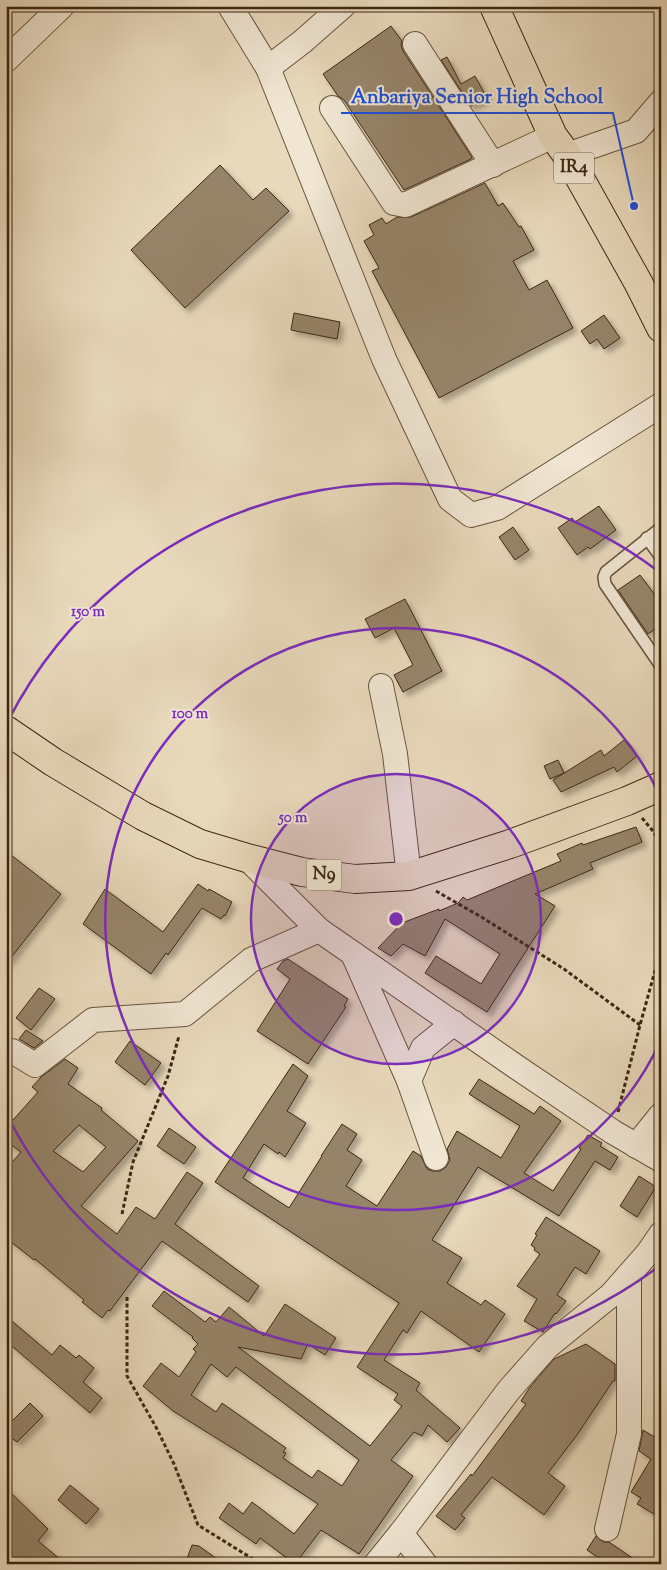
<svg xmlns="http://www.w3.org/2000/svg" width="667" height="1570" font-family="'Sorts Mill Goudy',serif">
	<defs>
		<filter id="shadow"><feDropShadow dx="4.5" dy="4.5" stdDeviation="2.5" flood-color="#0004"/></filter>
	</defs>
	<rect width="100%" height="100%" fill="#e8d9bb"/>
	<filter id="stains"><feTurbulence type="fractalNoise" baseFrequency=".004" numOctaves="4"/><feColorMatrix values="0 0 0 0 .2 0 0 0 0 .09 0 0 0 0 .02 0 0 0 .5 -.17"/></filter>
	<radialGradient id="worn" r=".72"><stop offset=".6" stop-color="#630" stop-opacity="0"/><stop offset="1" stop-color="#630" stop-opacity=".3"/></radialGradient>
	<!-- building -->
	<g fill="#968469" stroke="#3d2711" fill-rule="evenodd" filter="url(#shadow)">
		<path d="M391,26L402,41L401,45L403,51L472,157L471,159L404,190L344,100L338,96L323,74Z"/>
		<path d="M447,57L461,84L475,76L487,98L471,106L441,60Z"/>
		<path d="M220,165L253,200L266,188L289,211L185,308L131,250Z"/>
		<path d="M485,183L498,206L503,203L519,227L521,226L534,250L513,261L529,290L547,280L573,328L439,398L372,271L379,268L364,241L374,235L369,225L382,218L386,224L397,217H411Z"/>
		<path d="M294,313L340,322L337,339L291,330Z"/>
		<path d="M604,315L620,338L604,349L597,339L590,344L581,331Z"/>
		<path d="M599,506L616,530L590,549L588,547L577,555L558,528L572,518L575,522Z"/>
		<path d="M513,527L529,550L515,560L499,537Z"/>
		<path d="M640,575L661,603V625L648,634L618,590Z"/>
		<path d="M405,599L442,671L403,692L394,675L413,665L394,628L375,638L365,619Z"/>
		<path d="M624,740L637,756L617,772L614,767L561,792L553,780L601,750L604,756Z"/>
		<path d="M558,760L564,773L550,779L544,766Z"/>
		<path d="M636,827L642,842L590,863L593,869L535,894L555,906L487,1012L425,973L436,956L481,984L500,954L445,919L425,956L403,944L391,956L378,948L402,923L439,909V911L458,903L463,897L467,900L561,861L557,854L582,843L583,845Z"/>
		<path d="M6,851L61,894L6,964Z"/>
		<path d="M198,884L208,891L209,889L232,902L225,916L224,915L221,919L202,908L168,955L166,953L151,974L83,924L105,889L163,932Z"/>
		<path d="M288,959L348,999L344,1006L346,1007L308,1064L257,1031L290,979L277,969L283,961Z"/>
		<path d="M39,988L55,999L31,1030L16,1018Z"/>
		<path d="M26,1030L43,1041L34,1048L19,1039Z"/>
		<path d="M130,1041L161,1063L145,1085L115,1062Z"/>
		<path d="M65,1059L78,1068L68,1084L102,1108L101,1110L138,1141L81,1206L117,1234L136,1207L155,1219L187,1172L203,1183L175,1224L259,1286L248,1302L162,1241L110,1311L108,1310L102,1318L82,1302L84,1300L35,1259L34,1260L6,1238V1169L21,1152L6,1141V1115L13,1120L38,1092L32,1087L41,1077ZM79,1125L106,1147L83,1172L53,1151Z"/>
		<path d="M293,1064L308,1076L287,1111L306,1123L285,1157L279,1152L278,1154L264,1144L243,1178L289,1208L322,1156H321L342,1124L357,1134L347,1150L362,1160L346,1186L377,1206L413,1151L421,1156L427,1169L433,1171H440L446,1167L450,1160L447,1149L457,1131L501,1158L520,1126L469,1094L479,1079L534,1114L540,1106L561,1121L524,1173L553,1191L581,1149L579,1148L588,1135L602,1143L600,1146L618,1157L610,1170L595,1161L559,1216L478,1167L432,1240L462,1258L447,1283L481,1305L485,1300L505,1314L479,1352L421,1311L407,1333L403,1330L384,1360L420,1383L416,1390L460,1428L447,1442L428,1425L422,1436L414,1432L391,1460L413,1476L359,1554L321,1530L295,1564L260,1538L256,1544L219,1518L229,1503L243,1514L252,1502L294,1534L318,1504L242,1454L173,1411L143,1386L161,1363L179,1377L196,1352L193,1349L198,1344L192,1338L193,1337L152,1306L164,1291L205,1322L210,1317L216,1322L229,1307L264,1336L285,1304L336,1338L325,1355L308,1344L301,1359L238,1347L370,1446L402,1406L394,1400L398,1394L357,1367L399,1303L215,1182ZM211,1364L227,1377L236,1367L359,1460L342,1486L318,1470L312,1478L283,1458L286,1453L283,1452L286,1448L222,1403L216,1412L191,1395Z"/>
		<path d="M169,1128L196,1147L184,1164L157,1146Z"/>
		<path d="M639,1176L656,1187L637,1217L620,1206Z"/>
		<path d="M546,1217L600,1251L586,1274L575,1267L557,1295L566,1301L556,1314L555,1313L543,1332L524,1321L537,1299L517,1286L540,1254L534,1250L535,1248L531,1245L537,1235L535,1234Z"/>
		<path d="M6,1316L52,1355L60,1345L76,1358L79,1355L94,1368L83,1382L102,1398L90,1413L6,1341Z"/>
		<path d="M586,1344L615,1364V1381H613L577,1435L548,1473L565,1486L544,1515L492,1477L461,1515L465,1518L455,1530L436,1516L471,1474L472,1476L526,1404L521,1401L530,1387L554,1359Z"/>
		<path d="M30,1403L43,1416L17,1442L6,1434V1430L13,1420Z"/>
		<path d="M643,1430L661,1441V1518L637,1504L641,1498L631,1492L651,1459L639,1451Z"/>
		<path d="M70,1485L99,1509L86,1524L58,1500Z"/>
		<path d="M6,1488L48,1529L38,1541L66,1564H6Z"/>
		<path d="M596,1536L603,1542H609L641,1564H608L587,1550Z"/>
		<path d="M192,1545L199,1546L224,1564H185Z"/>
	</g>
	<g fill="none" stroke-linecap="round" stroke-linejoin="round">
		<defs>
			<g id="lane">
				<path d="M661,528L606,572L604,577L605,584L661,666"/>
				<path d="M647,538L661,557"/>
			</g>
			<g id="street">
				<path d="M230,6L268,68L302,42L343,6"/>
				<path d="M415,44L493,165"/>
				<path d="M6,60L62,6"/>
				<path d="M268,68L384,359L450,499L471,515L497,508L661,405"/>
				<path d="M332,108L394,203L405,205L553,136"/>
				<path d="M567,155L636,131L661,102"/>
				<path d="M381,686L395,754L409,876"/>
				<path d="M247,858L319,930L515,1066L613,1132L661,1160"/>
				<path d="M353,954L409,1081"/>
				<path d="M6,1051H12L35,1065L93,1020L185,1014L251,960L319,930"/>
				<path d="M636,1146L661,1115"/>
				<path d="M436,1158L409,1081L423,1048L454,1023"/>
				<path d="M607,1529L629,1434V1275"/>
				<path d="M401,1533L425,1564"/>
				<path d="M376,1564L401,1533L509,1390L547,1347L611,1295L648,1253L661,1234"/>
			</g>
			<path id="primary" d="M494,6L553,136L567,155L639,284L661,328"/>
			<path id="highway" d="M6,730L53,762L143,816L200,844L247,858L302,872L355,879L409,876L510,844L627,801L661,786"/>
		</defs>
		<!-- lane casing -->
		<use href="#lane" stroke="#68543c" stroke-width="14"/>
		<!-- street casing -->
		<use href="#street" stroke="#68543c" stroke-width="26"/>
		<!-- primary casing -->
		<use href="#primary" stroke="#3d2711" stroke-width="30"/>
		<!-- highway casing -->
		<use href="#highway" stroke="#3d2711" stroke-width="30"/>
		<!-- path -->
		<g stroke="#3d2711" stroke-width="3" stroke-dasharray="4 2.5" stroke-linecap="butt">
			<path d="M642,818L653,831L661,844"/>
			<path d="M436,891L483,918L564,969L640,1025"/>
			<path d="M618,1112L640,1025L661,949"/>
			<path d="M122,1214L133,1162L168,1076L179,1036"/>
			<path d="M127,1297V1376L157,1429L174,1464L198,1525L261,1564"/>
		</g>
		<!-- lane -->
		<use href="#lane" stroke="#f0e6d3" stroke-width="11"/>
		<!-- street -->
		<use href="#street" stroke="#f0e6d3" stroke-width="24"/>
		<!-- primary -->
		<use href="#primary" stroke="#e8d9bb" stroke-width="28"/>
		<!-- highway -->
		<use href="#highway" stroke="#e8d9bb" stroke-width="28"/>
	</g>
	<!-- distance rings -->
	<circle cx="396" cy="919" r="145" fill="#7b2cbf" fill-opacity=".12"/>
	<g fill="none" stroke="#7b2cbf" stroke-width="2.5">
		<circle cx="396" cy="919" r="145"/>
		<path d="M660 1042A291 291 0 1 1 660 796"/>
		<path d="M658 1267A436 436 0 0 1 8 1117M8 721A436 436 0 0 1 658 571"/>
	</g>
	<g text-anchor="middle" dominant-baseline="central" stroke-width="4" stroke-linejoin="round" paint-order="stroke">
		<!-- shield labels -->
		<g fill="#f0e6d3" stroke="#73604b" stroke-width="1">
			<rect x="554" y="152.5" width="40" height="31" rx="4"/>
			<rect x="306.5" y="859.5" width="35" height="31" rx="4"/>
		</g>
		<g font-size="18" font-weight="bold" fill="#3d2711">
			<text x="574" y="168">IR4</text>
			<text x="324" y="875">N9</text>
		</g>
	</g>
	<circle cx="396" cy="919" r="8" fill="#7b2cbf" stroke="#f0e6d3" stroke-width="2.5"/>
	<g font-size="15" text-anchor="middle" font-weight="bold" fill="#7b2cbf" stroke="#f0e6d3" stroke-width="4" stroke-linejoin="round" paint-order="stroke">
		<text x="88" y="616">150 m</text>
		<text x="190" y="718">100 m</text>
		<text x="293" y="822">50 m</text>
	</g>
	<!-- callouts -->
	<path fill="none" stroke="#1d4ed8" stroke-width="2" d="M634 206L613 113H341"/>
	<circle fill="#1d4ed8" stroke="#f0e6d3" stroke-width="2" cx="634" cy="206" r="5"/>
	<g font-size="20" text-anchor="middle" font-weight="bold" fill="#1d4ed8" stroke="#f0e6d3" stroke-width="4" stroke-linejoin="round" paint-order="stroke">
		<text x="477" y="103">Anbariya Senior High School</text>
	</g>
	<!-- margin -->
	<rect width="667" height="1570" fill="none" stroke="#e8d9bb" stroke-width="25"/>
	<rect x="8" y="8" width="652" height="1555" fill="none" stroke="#3d2711" stroke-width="2.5"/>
	<rect x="12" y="12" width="642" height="1545" fill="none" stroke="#3d2711"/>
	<rect width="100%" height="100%" filter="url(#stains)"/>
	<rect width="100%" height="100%" fill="url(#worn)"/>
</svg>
